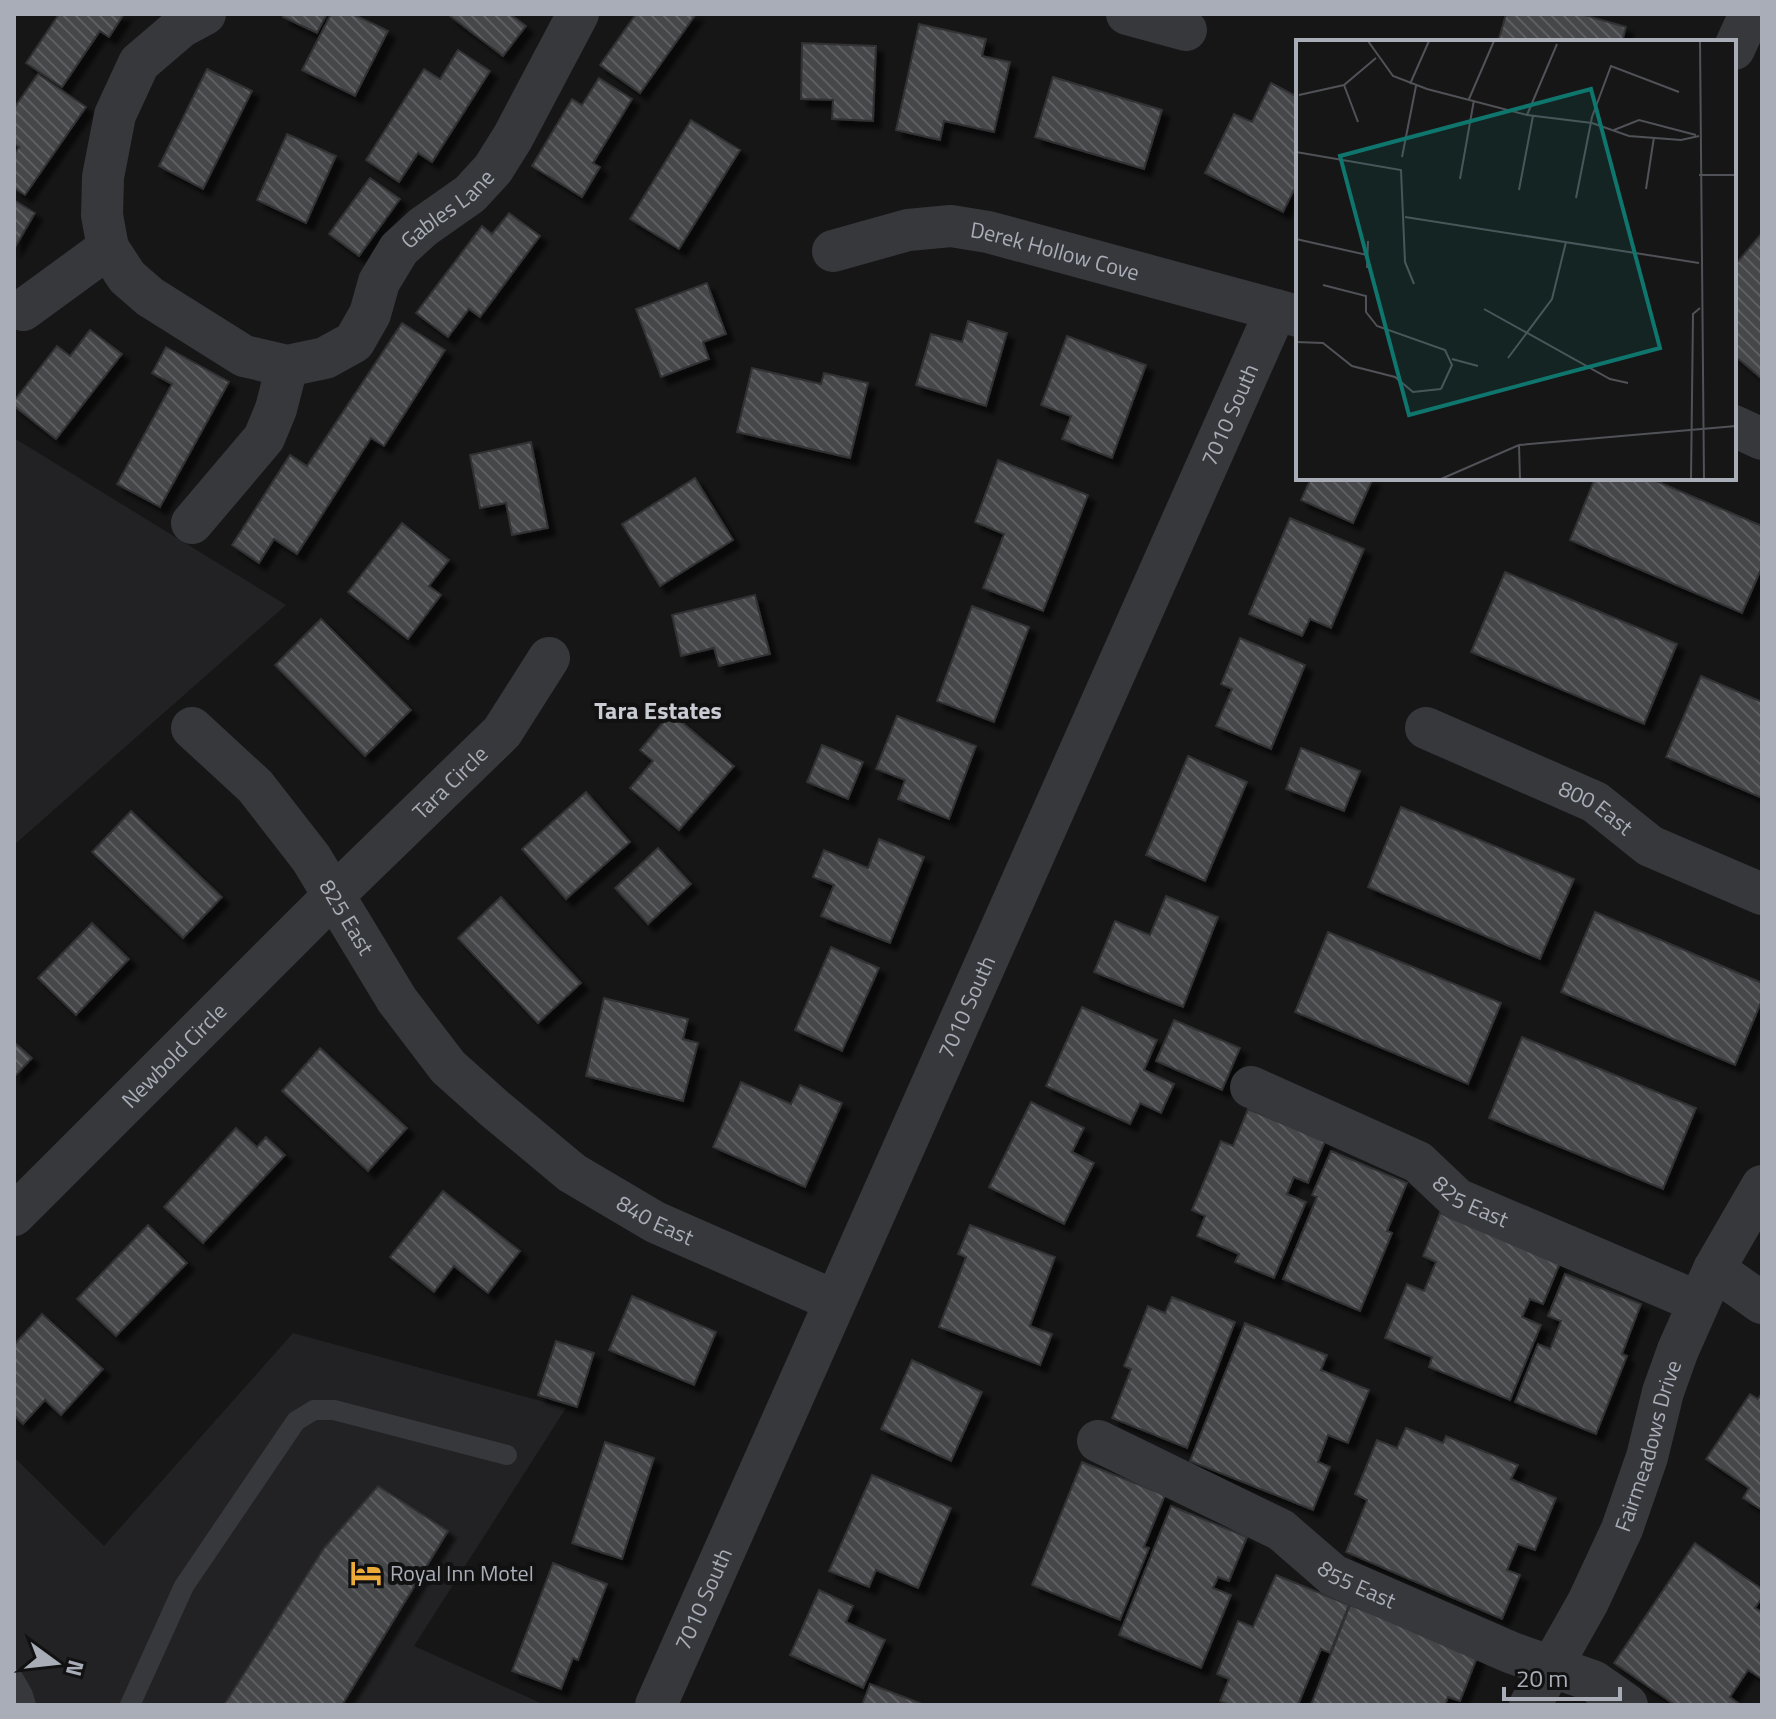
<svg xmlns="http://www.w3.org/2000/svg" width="1776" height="1719" font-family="'Titillium Web',sans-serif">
	<defs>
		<pattern id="building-back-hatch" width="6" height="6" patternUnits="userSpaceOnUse" patternTransform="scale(2)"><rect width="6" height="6" fill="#45464a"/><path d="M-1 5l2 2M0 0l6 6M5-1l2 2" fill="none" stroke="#5d5e62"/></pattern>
		<filter id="shadow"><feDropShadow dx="7" dy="7" stdDeviation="2" flood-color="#0009"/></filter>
	</defs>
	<rect width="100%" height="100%" fill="#161617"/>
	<!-- built -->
	<g fill="#222224">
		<path d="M14,438L286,605L14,845Z"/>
		<path d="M293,1333L566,1408L414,1646L545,1705H14V1457L104,1546Z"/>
	</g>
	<!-- building -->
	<g fill="url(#building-back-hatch)" stroke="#303033" stroke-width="2" filter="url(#shadow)">
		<path d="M59,14H124L109,37L100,31L62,87L26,63Z"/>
		<path d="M284,14H327L317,33L283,17Z"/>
		<path d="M331,14H353L388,31L355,96L302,70Z"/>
		<path d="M451,14H510L526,26L503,56L450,16Z"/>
		<path d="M636,14H696L640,93L600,65Z"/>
		<path d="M1506,14H1581L1626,27L1622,42H1498Z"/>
		<path d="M919,24L986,39L982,56L1010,62L994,132L944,121L940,140L896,130Z"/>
		<path d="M802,43L876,46L873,121L832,119L833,100L801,99Z"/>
		<path d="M458,50L490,71L432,162L418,153L399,182L366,160L424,69L440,79Z"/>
		<path d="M207,69L252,91L203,189L159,166Z"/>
		<path d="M38,74L86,107L25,195L14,188V154L19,147L14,144V108Z"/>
		<path d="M1053,77L1162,110L1144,169L1035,137Z"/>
		<path d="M599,78L632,99L593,163L600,167L582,197L532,166L572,99L582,105Z"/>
		<path d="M1271,83L1298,97V141L1296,145L1298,147V182L1283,212L1205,173L1234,114L1252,122Z"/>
		<path d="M691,120L740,150L679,249L630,219Z"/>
		<path d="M287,134L336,156L306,223L257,200Z"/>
		<path d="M370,178L400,199L359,256L329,234Z"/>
		<path d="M14,200L35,213L14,249Z"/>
		<path d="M509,213L540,236L480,317L469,309L448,337L416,313L482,226L492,234Z"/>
		<path d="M1762,233V379L1734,355V266Z"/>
		<path d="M707,283L726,334L703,342L709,359L661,377L636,309Z"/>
		<path d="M968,321L1007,333L986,406L916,385L931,334L962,342Z"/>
		<path d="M402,323L445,350L384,446L371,438L297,554L274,539L259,563L232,545L290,455L307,466Z"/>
		<path d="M90,330L122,354L56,439L14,406V401L57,346L70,356Z"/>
		<path d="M1067,336L1146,365L1112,458L1062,439L1071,416L1041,405Z"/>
		<path d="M166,347L229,382L160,507L117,484L172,384L152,373Z"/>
		<path d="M752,368L821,384L824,373L868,383L850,458L737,432Z"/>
		<path d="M531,442L548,528L512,535L506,503L480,508L470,455Z"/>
		<path d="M998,460L1088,495L1043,611L983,588L1004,534L975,522Z"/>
		<path d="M695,478L733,540L660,586L622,524Z"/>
		<path d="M1311,478H1373L1353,523L1301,500Z"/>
		<path d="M1595,478H1649L1762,526V567L1742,613L1570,540Z"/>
		<path d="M1290,518L1364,549L1331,628L1310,619L1302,636L1249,614Z"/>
		<path d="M402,523L449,560L429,586L441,595L408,639L348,592Z"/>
		<path d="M1505,572L1677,644L1644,724L1471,652Z"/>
		<path d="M755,595L770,654L719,666L714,648L681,656L672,615Z"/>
		<path d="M972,606L1029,627L994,722L937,701Z"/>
		<path d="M321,619L411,710L365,756L275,665Z"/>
		<path d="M1240,638L1305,665L1271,749L1216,726L1232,689L1221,684Z"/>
		<path d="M1701,676L1762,702V798L1666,757Z"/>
		<path d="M671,713L734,766L679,830L630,788L653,761L640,750Z"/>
		<path d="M897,716L976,746L949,819L898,799L905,780L876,769Z"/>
		<path d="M822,745L863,762L848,799L807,782Z"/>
		<path d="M1301,748L1360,771L1344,811L1286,789Z"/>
		<path d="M1188,756L1247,782L1205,881L1146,855Z"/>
		<path d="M586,792L630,842L566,899L522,849Z"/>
		<path d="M1401,807L1574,879L1540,959L1368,887Z"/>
		<path d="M131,811L222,897L183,938L92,852Z"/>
		<path d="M879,839L924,857L890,943L821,916L834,885L813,877L824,850L868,868Z"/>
		<path d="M658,848L691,884L648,924L615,888Z"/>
		<path d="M1166,896L1218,917L1183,1007L1094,972L1115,921L1150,935Z"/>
		<path d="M501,897L581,983L538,1023L458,938Z"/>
		<path d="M1595,912L1762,983V1000L1735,1065L1561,992Z"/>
		<path d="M92,923L129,959L76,1015L38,978Z"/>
		<path d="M1328,932L1501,1003L1468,1084L1295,1012Z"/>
		<path d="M831,947L879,968L842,1051L795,1030Z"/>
		<path d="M604,998L688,1019L683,1039L698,1043L683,1101L586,1076Z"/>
		<path d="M1082,1007L1157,1040L1144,1070L1174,1084L1161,1113L1140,1103L1130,1124L1046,1086Z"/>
		<path d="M1174,1020L1240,1048L1222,1090L1156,1061Z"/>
		<path d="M1522,1037L1696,1108L1663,1189L1489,1118Z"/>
		<path d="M14,1042L32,1058L14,1077Z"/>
		<path d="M320,1048L407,1128L368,1171L282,1091Z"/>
		<path d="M741,1082L791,1104L800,1085L842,1103L805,1187L713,1147Z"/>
		<path d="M1031,1102L1084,1128L1072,1152L1094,1163L1064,1224L989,1187Z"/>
		<path d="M1248,1109L1325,1141L1308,1183L1294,1177L1287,1194L1306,1202L1274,1278L1235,1262L1239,1254L1197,1236L1205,1216L1192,1210L1221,1141L1233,1146Z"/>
		<path d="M236,1128L257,1147L266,1137L285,1155L203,1243L164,1207Z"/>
		<path d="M1331,1151L1407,1183L1387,1231L1392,1233L1360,1311L1283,1279L1317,1197L1312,1195Z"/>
		<path d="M443,1191L520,1251L488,1293L454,1266L434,1292L390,1257Z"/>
		<path d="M1440,1213L1560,1263L1543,1304L1530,1299L1522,1317L1541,1325L1510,1400L1429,1367L1432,1357L1385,1338L1407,1284L1424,1291L1436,1262L1423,1256Z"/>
		<path d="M148,1225L187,1263L116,1336L77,1299Z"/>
		<path d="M970,1225L1055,1257L1030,1326L1052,1334L1040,1365L939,1327L966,1257L958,1254Z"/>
		<path d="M1565,1274L1641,1304L1622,1354L1627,1356L1596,1434L1515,1402L1538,1344L1550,1349L1561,1321L1548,1316Z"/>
		<path d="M632,1296L716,1332L694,1385L609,1350Z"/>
		<path d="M1172,1297L1235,1322L1187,1448L1112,1418L1131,1369L1124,1366L1148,1306L1165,1313Z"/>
		<path d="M42,1314L103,1369L61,1415L45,1400L23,1424L14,1415V1345Z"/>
		<path d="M1245,1323L1327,1355L1321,1370L1369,1390L1348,1443L1328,1435L1318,1462L1330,1467L1313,1510L1190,1461Z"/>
		<path d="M556,1341L594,1353L577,1407L538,1395Z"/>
		<path d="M912,1360L982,1392L951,1461L881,1429Z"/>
		<path d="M1762,1393V1510L1743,1498L1749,1488L1706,1459L1750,1394L1758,1399Z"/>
		<path d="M1406,1428L1443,1443L1446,1436L1518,1465L1511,1479L1556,1498L1535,1550L1518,1544L1507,1570L1520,1575L1502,1619L1346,1552L1367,1500L1355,1494L1377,1440L1397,1448Z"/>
		<path d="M605,1442L654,1458L622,1559L572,1543Z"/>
		<path d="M1082,1462L1165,1495L1144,1547L1149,1548L1120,1620L1032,1585Z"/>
		<path d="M872,1475L951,1508L918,1588L876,1570L869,1587L829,1571Z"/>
		<path d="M378,1486L448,1531L342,1705H224L324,1548Z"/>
		<path d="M1171,1506L1247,1537L1229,1581L1218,1577L1213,1588L1231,1595L1201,1668L1119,1635Z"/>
		<path d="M1695,1543L1762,1589V1598L1755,1608L1762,1612V1679L1748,1670L1730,1697L1741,1705H1675L1614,1663Z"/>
		<path d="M553,1563L607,1584L578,1660L573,1658L561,1689L512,1671Z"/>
		<path d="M1276,1575L1349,1605L1330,1653L1321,1649L1298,1705H1230L1220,1701L1229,1679L1217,1674L1238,1621L1253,1627Z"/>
		<path d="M819,1590L853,1606L846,1622L885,1640L863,1688L790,1655Z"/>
		<path d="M1350,1605L1478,1655L1460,1701L1448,1697L1445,1705H1311Z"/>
		<path d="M870,1684L922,1704V1705H862Z"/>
	</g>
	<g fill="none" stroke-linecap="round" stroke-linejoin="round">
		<!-- service -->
		<g stroke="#37383c" stroke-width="20">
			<path d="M14,1679L23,1695L26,1705"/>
			<path d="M130,1705L184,1586L296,1421L314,1410H334L507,1455"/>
		</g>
		<!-- minor -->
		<g stroke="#37383c" stroke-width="42">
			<path id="s1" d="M205,14L181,27L139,63L115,115L103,177L102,215L108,248L127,277L150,297L244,356L287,366L325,358L354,342L370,314L379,282L399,249L423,227L470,194L493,169L513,137L578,14"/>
			<path d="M1127,14L1186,30"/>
			<path d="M1734,49L1750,14"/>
			<path id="s2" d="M833,251L908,230L951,226L988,232L1298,316"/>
			<path d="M23,310L108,248"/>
			<path d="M1734,426L1762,439"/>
			<path d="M192,523L264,438L276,409L287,366"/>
			<path id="s3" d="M192,728L255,786L311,858L397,1000L448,1067L495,1109L572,1173L655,1222L835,1301"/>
			<path id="s4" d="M1426,728L1595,802L1650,846L1762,894"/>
			<path id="s5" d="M1251,1087L1418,1162L1457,1199L1698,1302"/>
			<path id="s6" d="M14,1215L335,894L502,732L549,658"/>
			<path d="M1714,1269L1762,1303"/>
			<path id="s7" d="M1098,1441L1281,1530L1333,1575L1512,1653L1593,1681L1627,1705"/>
			<path id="s8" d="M656,1705L1276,310"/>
			<path id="s9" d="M1530,1705L1588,1602L1622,1529L1647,1457L1663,1392L1678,1350L1714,1269L1762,1186"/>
		</g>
	</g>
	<!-- icons -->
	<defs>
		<symbol id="hotel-bare" viewBox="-9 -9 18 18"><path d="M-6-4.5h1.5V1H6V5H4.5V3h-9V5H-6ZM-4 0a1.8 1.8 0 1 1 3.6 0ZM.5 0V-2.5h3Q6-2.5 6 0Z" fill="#edac38" stroke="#111112" stroke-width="2.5" paint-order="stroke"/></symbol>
	</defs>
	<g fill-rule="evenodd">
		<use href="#hotel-bare" x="344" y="1551" width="44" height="44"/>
	</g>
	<g text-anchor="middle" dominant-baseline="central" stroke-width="8" stroke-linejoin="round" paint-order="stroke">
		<!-- street labels -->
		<g font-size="22" fill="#a8adb7" stroke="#111112">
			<text stroke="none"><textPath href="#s1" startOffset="734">Gables Lane</textPath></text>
			<text stroke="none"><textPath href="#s2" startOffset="228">Derek Hollow Cove</textPath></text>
			<text stroke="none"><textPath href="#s8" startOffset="1412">7010 South</textPath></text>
			<text stroke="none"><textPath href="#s6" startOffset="614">Tara Circle</textPath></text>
			<text stroke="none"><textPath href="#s4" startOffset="188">800 East</textPath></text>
			<text stroke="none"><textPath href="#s3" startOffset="246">825 East</textPath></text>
			<text stroke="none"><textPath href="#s8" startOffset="764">7010 South</textPath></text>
			<text stroke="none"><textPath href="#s6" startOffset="226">Newbold Circle</textPath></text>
			<text stroke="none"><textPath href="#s5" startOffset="250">825 East</textPath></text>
			<text stroke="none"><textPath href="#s3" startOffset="686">840 East</textPath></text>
			<text stroke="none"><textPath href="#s9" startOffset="286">Fairmeadows Drive</textPath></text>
			<text stroke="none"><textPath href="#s7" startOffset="298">855 East</textPath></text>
			<text stroke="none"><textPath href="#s8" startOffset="116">7010 South</textPath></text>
		</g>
		<!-- poi labels -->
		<g font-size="22" fill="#a8adb7" stroke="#111112" text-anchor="start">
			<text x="390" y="1573">Royal Inn Motel</text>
		</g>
		<!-- neighbourhood labels -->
		<g font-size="24" font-weight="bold" fill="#c9ccd3" stroke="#111112">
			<text x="658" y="710">Tara Estates</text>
		</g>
	</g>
	<!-- overview -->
	<g transform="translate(1296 40)">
		<rect width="440" height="440" fill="#161617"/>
		<path fill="none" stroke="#505257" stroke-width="2" d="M72,1L97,36L131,49L231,75L296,83L333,96L385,100L403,96M404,1L408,439M0,40V65M114,44L133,1M48,45L62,82M3,55L48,45L80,18M173,59L198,1M231,75L261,4M318,90L343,80L400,95M0,112L105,130L109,222L118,244M106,117L120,46M403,135H440M164,139L178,60M350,149L358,97M223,150L237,76M280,158L296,77L315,26L383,52M109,177L403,223M0,199L71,215M71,228L72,201M27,245L70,256V272L81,286L149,310L156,325L145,349M188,269L314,339L332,343M0,302L27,303L56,326L99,337L117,352L145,349M212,318L256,259L270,202M156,319L182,326M223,405L224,439M145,439L223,405L440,386M395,439L397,274L404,268"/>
		<path fill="#0f766e" fill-opacity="0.15" stroke="#0f766e" stroke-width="4" d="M295,49L364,308L113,375L44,116Z"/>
		<rect width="440" height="440" fill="none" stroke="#a8adb7" stroke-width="4"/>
	</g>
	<!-- border -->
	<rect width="1776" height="1719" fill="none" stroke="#a8adb7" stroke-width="32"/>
	<!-- north arrow -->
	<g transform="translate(56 1663) rotate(105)" stroke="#111112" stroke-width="6" paint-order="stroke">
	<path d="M0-6L14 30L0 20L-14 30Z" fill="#a8adb7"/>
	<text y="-12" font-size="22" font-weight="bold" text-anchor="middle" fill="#a8adb7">N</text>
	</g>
	<!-- scale -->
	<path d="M1504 1687v12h116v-12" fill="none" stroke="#a8adb7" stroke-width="4"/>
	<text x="1516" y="1687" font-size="24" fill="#a8adb7" stroke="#111112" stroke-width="6" paint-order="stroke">20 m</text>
</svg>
